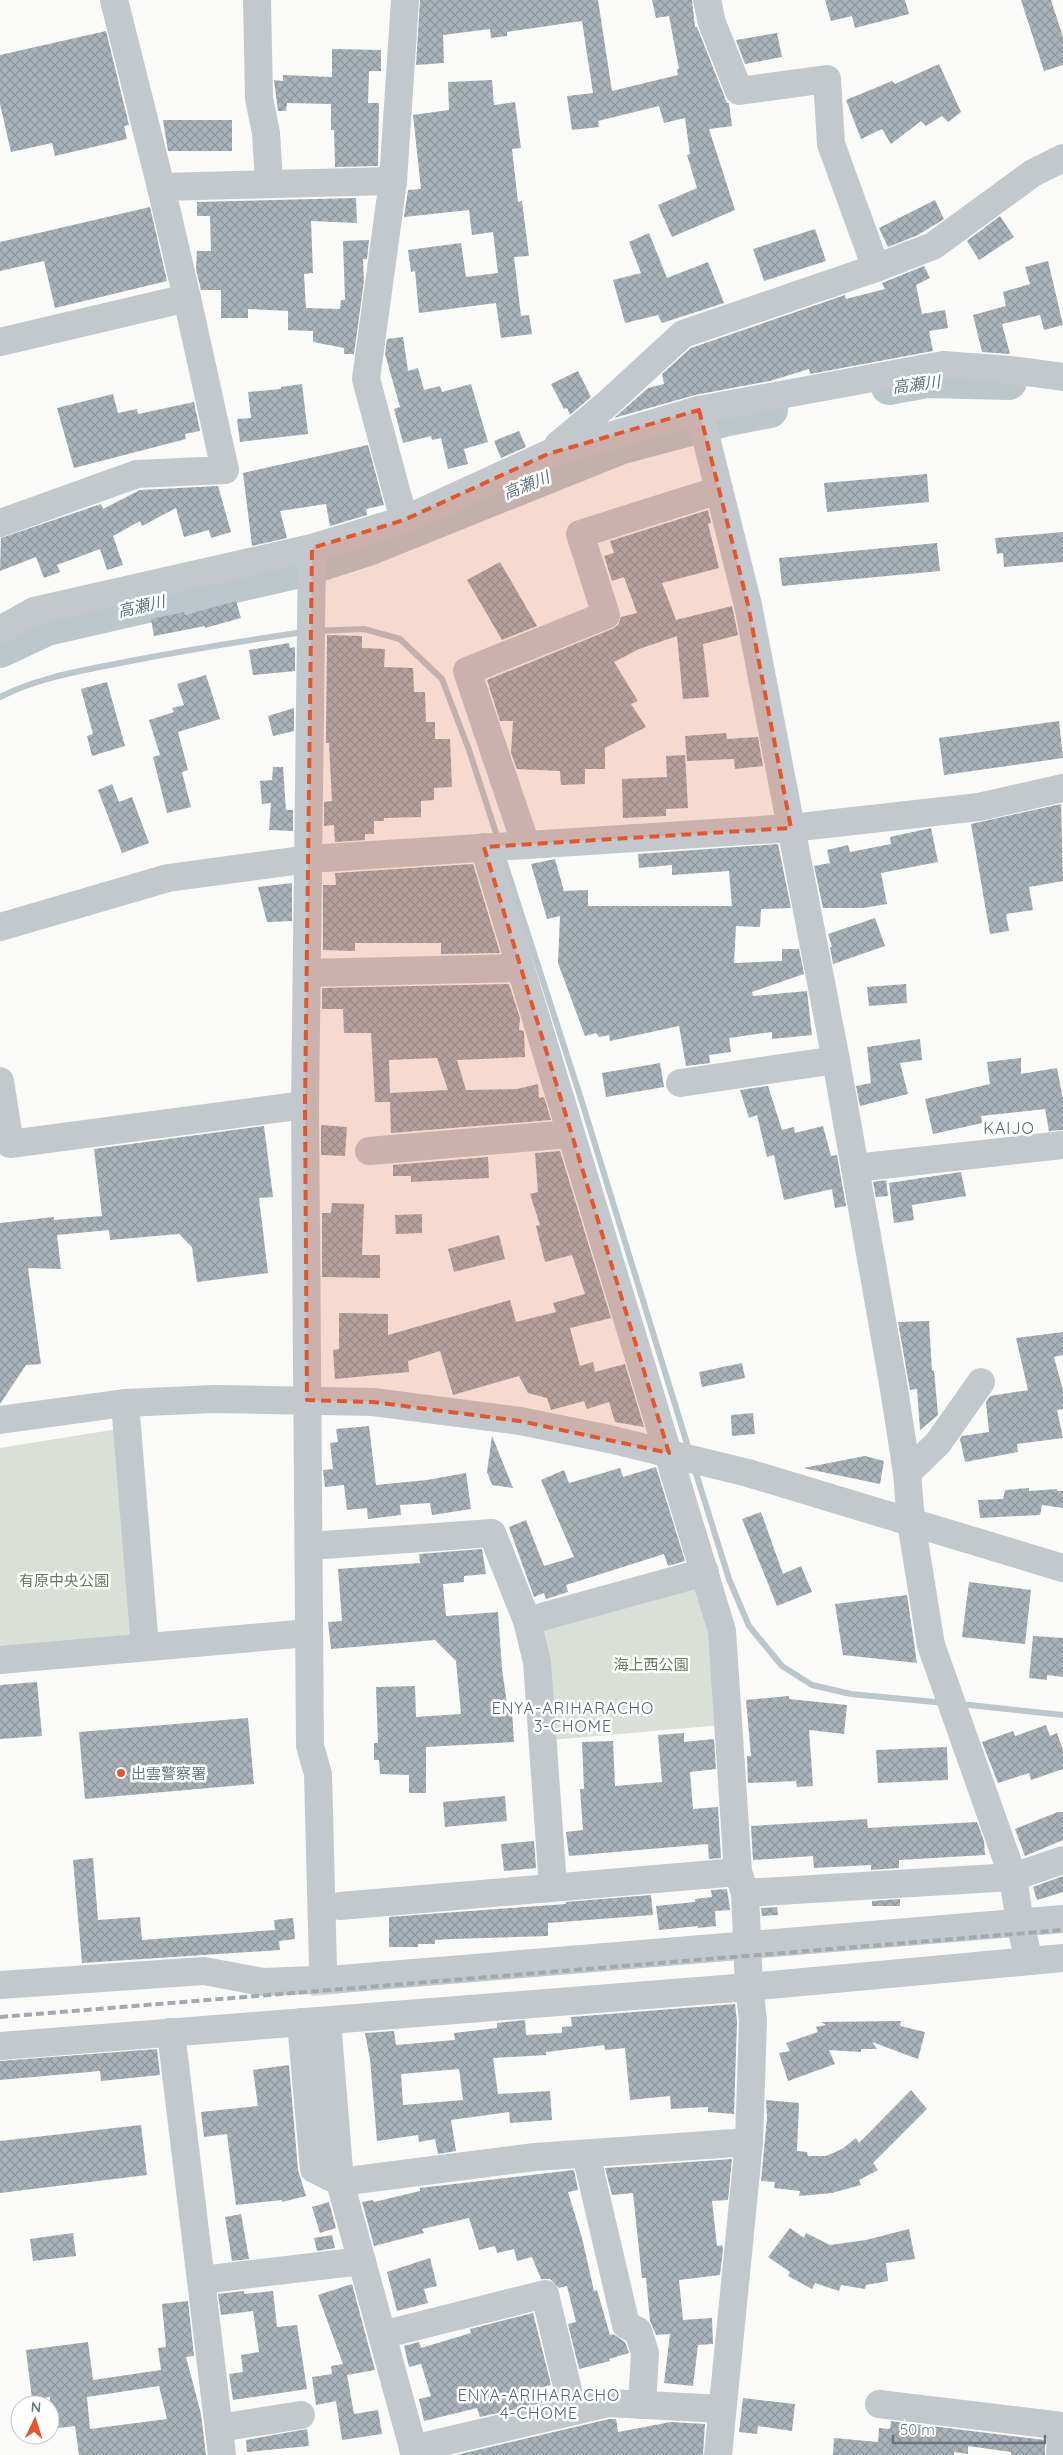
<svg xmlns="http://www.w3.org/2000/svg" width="1063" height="2455" font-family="Quicksand,'Noto Sans JP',sans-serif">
	<defs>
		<pattern id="building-cross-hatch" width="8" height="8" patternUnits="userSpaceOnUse" patternTransform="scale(1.25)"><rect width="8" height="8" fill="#aab3b9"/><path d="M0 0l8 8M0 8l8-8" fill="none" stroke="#8e969c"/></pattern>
	</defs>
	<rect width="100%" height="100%" fill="#fafaf8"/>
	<!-- green -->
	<g fill="#dadfd7">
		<path d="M118,1429L132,1631L126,1640L0,1652V1448Z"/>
		<path d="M696,1583L704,1588L722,1725L551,1740L543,1624Z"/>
	</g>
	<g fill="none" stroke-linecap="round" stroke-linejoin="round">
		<!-- stream -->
		<g stroke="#bbc7cb" stroke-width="6">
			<path d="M316,631L364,629L400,639L442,679L469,750L498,839"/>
			<path d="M0,697C37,678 80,671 120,663C181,651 242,641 304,632"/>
			<path d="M502,854L582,1102L689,1450"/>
			<path d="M694,1467L729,1579L749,1626L782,1666L812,1685L851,1694L945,1703"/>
			<path d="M960,1704L1063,1715"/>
		</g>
		<!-- river -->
		<g stroke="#bbc7cb" stroke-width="36">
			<path d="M889,387L927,380L1009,382"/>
			<path d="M0,650L47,628L296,571L368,548L622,446L728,418L770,410"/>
		</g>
	</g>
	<!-- building -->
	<g fill="url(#building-cross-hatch)" fill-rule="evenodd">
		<path d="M420,0H598L612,91L678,75L677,69H679L669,16L656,18L652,0H692L695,27H697L727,103H729L732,126L709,129L735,210L672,237L658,205L697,188L687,155L690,154L685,118L664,123L659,106L598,121L599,127L572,130L567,96L593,93L582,21L507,32V36L491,38L490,29L443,35L444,63L416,65Z"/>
		<path d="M825,0H905L909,14L855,28L852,16L831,21Z"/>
		<path d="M1021,0H1051L1063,37V65L1044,71Z"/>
		<path d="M106,31L129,125L124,126L127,139L55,156L52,143L11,152L0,104V55Z"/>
		<path d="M777,33L782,57L745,64L736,40Z"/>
		<path d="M332,49L381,50V71H369L368,103H379L378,166L335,167L334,130H331V104L287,103L286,111H278L274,80L283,81V75L332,77Z"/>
		<path d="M939,64L961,112L948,122L942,116L926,126L921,121L891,144L882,129L861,139L846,100L892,81L895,84Z"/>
		<path d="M492,80L494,105L515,102L521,148L512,149L518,202L522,201L529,256L514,257L521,316L529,315L532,334L501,338L496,303L419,313L415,271L411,272L408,250L461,243L466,277L498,273L493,232L472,235L469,210L404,217L408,190L421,189L413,115L449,110L448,82Z"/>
		<path d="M163,120H232V151H168Z"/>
		<path d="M356,198L357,223L311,221L313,273L304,274L306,308L340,309L341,300H345L343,241L369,240L367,259H363L364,281L354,354H344V348L313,342V331L288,330V311L248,309V318H221V290H201L196,269L197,251H211L210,216H197V202Z"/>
		<path d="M935,200L944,219L918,235L888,247L879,228Z"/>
		<path d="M150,207L167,281L55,308L44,261L0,271V242Z"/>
		<path d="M1000,216L1014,237L979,260L967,241Z"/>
		<path d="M815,229L826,261L764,281L753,249Z"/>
		<path d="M649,233L667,278L708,262L724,303L662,323L658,315L625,323L613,280L641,273L629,242Z"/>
		<path d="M1048,261L1063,325L1044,330L1040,315L1002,324L1010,354L982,352L973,315L1006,306L1003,292L1030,284L1025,267Z"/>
		<path d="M924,266L930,278L916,285L922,314L945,310L948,328L929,331L933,351L810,374L809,369L770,381L695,395L614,418L648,388L664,384L662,374L691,348L845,295L846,299L885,289L882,283Z"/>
		<path d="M403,337L408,371L418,368L424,390L440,386L442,392L471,384L488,442L464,449L468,464L448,469L441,438L432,440L431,436L403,443L394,409L400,407L385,354L387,339Z"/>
		<path d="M578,371L591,397L570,415L567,408L564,409L551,384Z"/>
		<path d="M302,384L308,434L240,442L237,419L251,418L248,392L281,389V387Z"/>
		<path d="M113,394L118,413L137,409L138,414L194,402L200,431L185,434L186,439L74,468L57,408Z"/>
		<path d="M519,431L526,447L501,458L494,441Z"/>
		<path d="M368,445L384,505L366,509L367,515L330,526L326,504L280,511L287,538L252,546L243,473Z"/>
		<path d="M927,474L929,502L827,512L824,483Z"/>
		<path d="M218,486L231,532L211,538L209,530L184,537L176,508L142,526L140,521L113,536L123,565L107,570L100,549L57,565L60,572L44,578L36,557L0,571L1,538L101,504L103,509L140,490Z"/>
		<path d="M708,510L711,523L708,524L719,568L662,583L676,620L732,606L738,635L703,644L709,697L683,699L677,636L639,649L614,662L638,701L631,704L646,727L605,748V769H585V784L561,785L560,771L517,769L511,753L513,721H500L487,680L612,629L618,625L621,617L637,613L624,577L612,581L604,556L614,553L610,541Z"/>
		<path d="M1063,532V562L1004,567L1003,553L997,554L995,538Z"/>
		<path d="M937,543L940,571L782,586L779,558Z"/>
		<path d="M500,562L537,626L502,640L467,580Z"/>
		<path d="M236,601L241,618L205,628V626L154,636L151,619L184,612L185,615Z"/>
		<path d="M327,635L362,636V648L385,649L384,667L413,668L414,692H425L426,722H435V739H450L452,787L434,788V800L421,801V817L384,818V821H374V834H365V840L335,842L334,825L324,826V802L332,801L329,743H326Z"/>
		<path d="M289,643L290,648L295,647V671L253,675L249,650Z"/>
		<path d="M206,675L220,719L178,732L188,770L182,772L191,807L167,813L153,757L160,755L149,720L174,712L172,708L184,705L177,684Z"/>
		<path d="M107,682L125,746L92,756L87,736L93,734L81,689Z"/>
		<path d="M294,708V731L273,736L268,716Z"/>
		<path d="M1059,721L1063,758L944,775L939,738Z"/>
		<path d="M726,733L727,739L758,737L763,766L735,769L734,759L687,761L685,736Z"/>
		<path d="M685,755L688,808L666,809V816L623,818L622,779L667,777L666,756Z"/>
		<path d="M273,767H283L286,810H293V831L269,830L271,803L262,804L260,781L272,780Z"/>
		<path d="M112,784L119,802L132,797L149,843L122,853L98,790Z"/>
		<path d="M1061,804L1063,881L1029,887L1033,910L1006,914L1009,931L990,934L971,824Z"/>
		<path d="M931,828L938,862L881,873L887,904L863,908H823L814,866L830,863L827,850L848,845L850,852L891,844L890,837Z"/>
		<path d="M778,844L791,908L761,909L760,927L736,926L734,963L782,961V949H799L804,974L752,992L753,996L807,991L812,1035L772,1039V1032L729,1038L731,1052L709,1055L710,1063L686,1066L679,1026L610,1041L609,1035L599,1037L596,1033L585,1036L558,963L560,916L547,919L531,864L555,859L564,891L588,890V906H732L729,871L672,875V865L639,868L638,854Z"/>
		<path d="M473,864L500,953L441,954V943H355V951L323,950V885H336L335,873Z"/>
		<path d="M292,883V921L267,922L258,887Z"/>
		<path d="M875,918L885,946L833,964L830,947H832L828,934Z"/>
		<path d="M509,984L520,1018L519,1030L524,1031L525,1057L457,1060L466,1090L517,1089L538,1084L539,1098L544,1097L551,1120L391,1133L390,1102H375L371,1033H344L343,1009H322V988ZM437,1058L448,1090L390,1093L389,1060Z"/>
		<path d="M906,984L907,1003L869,1006L867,987Z"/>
		<path d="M920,1039L922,1060L900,1063L908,1094L860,1106L856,1086L871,1083L867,1047Z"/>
		<path d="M1021,1058V1074L1057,1068L1063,1099V1130L1049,1131L1045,1109L981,1116L982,1123L933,1134L925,1099L990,1084L987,1062Z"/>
		<path d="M660,1063L664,1087L606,1097L602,1073Z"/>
		<path d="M768,1086L782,1130L794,1127L795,1133L823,1126L831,1156L837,1155L846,1206L835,1208L832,1189L784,1200L774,1155L767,1157L757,1115L749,1118L740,1090Z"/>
		<path d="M321,1125L347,1127L345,1156L321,1155Z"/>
		<path d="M264,1126L273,1197L259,1198L268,1273L197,1282L192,1247L179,1234L110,1240L109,1230L57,1235L61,1269L28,1268L41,1364L26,1365L0,1404V1223L54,1217V1220L102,1216L94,1149Z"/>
		<path d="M560,1151L611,1318L570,1328L580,1366L593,1362L595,1372L625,1364L644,1427L615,1422L609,1402L587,1409L584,1401L551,1410L547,1398L528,1393L519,1376L453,1395L440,1351L408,1361L409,1372L335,1379L333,1350L339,1349V1313L388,1314V1335L510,1300L516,1322L556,1312L553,1303L585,1294L572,1255L545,1262L536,1226L540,1225L530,1194L538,1192L535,1153Z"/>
		<path d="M488,1157L489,1178L411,1182V1176H393V1165Z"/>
		<path d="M961,1172L966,1196L912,1205L914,1220L894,1223L889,1183Z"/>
		<path d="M886,1180L888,1196L876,1197L873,1182Z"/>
		<path d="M332,1203L364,1204L362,1255H380V1278L322,1277V1213H331Z"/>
		<path d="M422,1214V1233L396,1234L395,1215Z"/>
		<path d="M499,1235L505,1259L454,1272L448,1249Z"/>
		<path d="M929,1321L932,1371L934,1370L938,1415L920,1430L917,1389L910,1390L898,1322Z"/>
		<path d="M1063,1332V1355L1054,1357L1063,1390V1409L1057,1410L1063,1438L1017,1444L1018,1452L965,1462L960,1439L962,1436L989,1432L986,1402L990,1396L1028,1390L1016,1338Z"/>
		<path d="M742,1363L745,1378L702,1387L699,1372Z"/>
		<path d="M753,1413L755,1434L732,1436L731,1415Z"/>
		<path d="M369,1426L376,1485L427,1480L466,1473L471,1509L432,1515L430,1503L400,1505L401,1515L368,1519L367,1508L347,1510L344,1485L325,1487L323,1470L333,1469L330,1443L338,1442L336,1429Z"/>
		<path d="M492,1436L513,1488L492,1485L487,1472Z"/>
		<path d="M865,1456L884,1461L880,1484L803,1468Z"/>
		<path d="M656,1467L685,1561L668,1566L664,1554L566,1585L568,1592L546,1599L544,1593L534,1597L509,1527L526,1520L544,1566L574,1557L541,1480L564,1470L569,1483L620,1468L623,1477Z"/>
		<path d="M1029,1488V1491L1057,1489V1491H1063V1508L1042,1505L1040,1515L980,1518L978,1500L1003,1499L1005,1490Z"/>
		<path d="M761,1512L783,1574L801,1566L812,1592L777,1606L742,1519Z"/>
		<path d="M482,1549L486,1574L464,1576V1582L443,1584L446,1616L498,1612L502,1669L508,1711H512L514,1742L426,1747V1793H409V1775L380,1774L379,1760H374V1743H378L376,1687L415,1686L416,1717L461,1714L456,1661L435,1640L331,1649L328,1622L342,1621L338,1569L420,1563L419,1554Z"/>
		<path d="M969,1582L1031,1590L1025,1644L962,1637Z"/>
		<path d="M907,1595L917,1663L843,1655L835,1604Z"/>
		<path d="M1033,1636L1063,1638V1677L1047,1675V1680L1029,1678Z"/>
		<path d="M37,1682L42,1736L0,1739V1685Z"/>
		<path d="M789,1696V1699L847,1705L844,1734L809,1730L813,1786L797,1787L796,1781L748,1783L747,1756H751L746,1700Z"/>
		<path d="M248,1718L254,1784L85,1799L79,1732Z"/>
		<path d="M1046,1725L1050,1736L1057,1733L1063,1750V1769L1031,1780L1029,1773L998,1783L982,1742L1013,1731L1015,1736Z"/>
		<path d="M684,1733V1742L714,1739L716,1769L690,1772L693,1809L718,1807L721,1858L709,1859L708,1844L569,1856L566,1832L583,1830L580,1789H584L582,1742L613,1741L615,1786L662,1782L658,1735Z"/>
		<path d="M947,1747L948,1780L878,1783L876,1750Z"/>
		<path d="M505,1796L507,1821L445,1827L443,1802Z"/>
		<path d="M1058,1812H1063V1840L1025,1856L1015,1829Z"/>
		<path d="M867,1819L868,1828L977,1822L984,1841L985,1855L899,1860V1868L871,1870V1865L814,1868L813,1856L753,1860L751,1826Z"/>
		<path d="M534,1841L536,1868L504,1871L501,1844Z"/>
		<path d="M93,1858L98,1920L140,1917L142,1940L275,1930L274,1920L293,1918L295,1939L279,1941L280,1950L82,1963L73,1860Z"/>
		<path d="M1063,1876V1892L1037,1900L1033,1887Z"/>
		<path d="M727,1889L730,1910L715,1911L716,1926L698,1928V1926L659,1930L656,1906L695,1902V1899L712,1897L711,1890Z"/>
		<path d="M651,1895L653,1915L548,1923V1936L452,1939L435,1940V1944H418V1947H389V1917L566,1904V1902Z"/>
		<path d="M900,1899V1906H872V1901Z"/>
		<path d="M777,1907L778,1915L762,1916L761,1908Z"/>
		<path d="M735,2004L737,2021L734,2114L708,2112V2107L671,2109L670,2096L630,2100L625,2048L605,2050L604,2045L546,2052V2055L493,2058L498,2094L550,2091L552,2120L510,2123L509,2112L451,2120L456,2151L438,2154L435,2139L419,2142L418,2135L377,2141L370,2059L365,2033L394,2031L396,2045L455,2040L454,2033L497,2028V2023L525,2020L526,2035L562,2033V2027L572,2026L571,2017ZM459,2069L463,2100L403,2105L401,2074Z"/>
		<path d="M901,2021L900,2026L925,2032L918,2059L872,2042L877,2049H861V2052L829,2050L835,2064L788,2081L779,2053L790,2051L786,2043L818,2032L816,2027L826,2025L821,2022Z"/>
		<path d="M157,2049L160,2075L101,2081L100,2071L0,2080V2061Z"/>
		<path d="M289,2065L298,2170L306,2196L282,2202V2200L236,2205L227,2134L204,2137L201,2112L258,2106L253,2070Z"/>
		<path d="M911,2090L927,2109L873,2163L878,2170L859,2180L861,2185L832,2193L799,2196L800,2191L774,2188L775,2182L761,2181L767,2118L766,2100L799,2103L797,2151L807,2152L808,2156H826L842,2149L856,2138L859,2143Z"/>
		<path d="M141,2125L147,2175L0,2193V2141Z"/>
		<path d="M732,2159L728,2200L712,2201L717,2246L722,2245L723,2249L720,2275L679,2280L683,2320L712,2318L713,2344L698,2345L693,2386L664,2383L670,2334L656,2335L650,2321L646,2278H642L633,2193L612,2195L605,2168Z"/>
		<path d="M574,2170L578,2190L568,2192L582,2238L594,2291L597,2290L610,2335L613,2334L625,2342L629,2353L609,2359L610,2361L579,2369L568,2324L576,2322L567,2286L559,2288L550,2279H541L532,2257L517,2261L514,2249L497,2253L495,2246L479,2250L469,2218L422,2229L424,2233L374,2246L362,2202L373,2200L374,2202L420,2191V2188Z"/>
		<path d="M329,2202L336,2228L320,2233L312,2207Z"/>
		<path d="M241,2214L249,2259L232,2261L225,2217Z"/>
		<path d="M790,2228L804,2238L806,2233L830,2245L866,2240L909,2229L915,2259L886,2263L888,2281L866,2285L865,2289L841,2285L839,2291L815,2283L812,2289L788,2276L790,2272L768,2257Z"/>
		<path d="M73,2233L76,2256L33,2261L30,2239Z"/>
		<path d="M332,2235L335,2248L317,2251L314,2238Z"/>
		<path d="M430,2258L437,2286L424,2289L428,2303L397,2311L387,2272Z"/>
		<path d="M352,2284L375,2370L347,2375L354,2414L378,2410L382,2434L342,2440L336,2401L316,2405L312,2377L332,2374L331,2366L343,2364L318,2295Z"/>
		<path d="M244,2291V2294L273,2291L277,2327L297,2325L307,2389L233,2400L229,2374L243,2372L241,2355L259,2352L253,2311L221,2315L218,2294Z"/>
		<path d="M188,2301L194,2356L186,2357L201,2414L206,2455H79L75,2426L50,2429V2397L32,2399L26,2350L88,2342L93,2380L161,2370L158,2348L166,2347L162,2304ZM159,2386L167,2419L90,2429L87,2397Z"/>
		<path d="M533,2313L551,2385L539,2388L542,2403L480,2417L477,2408L424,2421L419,2399L431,2396L421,2364L409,2367L404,2346L419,2342L421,2348L471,2333L470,2329Z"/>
		<path d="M743,2398L795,2404L792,2431L758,2426L757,2434L739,2432Z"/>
		<path d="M609,2419H616L618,2432L671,2422L705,2424L703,2455H456Z"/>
		<path d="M891,2421L1045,2440V2455H1011V2452L968,2446V2454L954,2452V2455H833L834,2438L878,2442L879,2428L890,2429Z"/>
		<path d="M307,2429L309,2446L247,2452L246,2440Z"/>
	</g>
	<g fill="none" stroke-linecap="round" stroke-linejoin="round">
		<!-- minor-tunnel -->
		<path stroke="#d5d9db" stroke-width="28" stroke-dasharray="28 14" stroke-linecap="butt" d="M323,1967L328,2033"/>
		<!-- minor -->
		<g stroke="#c3c8cc" stroke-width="28">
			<path d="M114,0L161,187"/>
			<path d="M257,0L259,98L266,133L269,182"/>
			<path d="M707,0L712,23L739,91L827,79L831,144L876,268"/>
			<path d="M0,342L187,298L161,187L393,181"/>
			<path d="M699,410L748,605L836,1060L894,1389L907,1473L911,1522L931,1645L1013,1877L1020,1923L1029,1961"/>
			<path d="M558,445L607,404L683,334L876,268L933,246L1033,173L1063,158"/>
			<path d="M404,520L366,379L393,181L405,0"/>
			<path d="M0,523L137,474L225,470L187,298"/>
			<path d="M312,548L305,1105L310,1746L318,1774L323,1967"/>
			<path d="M0,630L34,611L312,548L404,520L548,454L699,410L943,365L1011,370L1063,377"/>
			<path d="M526,845L467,671L606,615L580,534L719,490"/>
			<path d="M484,847L722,1631L738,1872L745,1893L749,1987L753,2020L749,2142L718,2455"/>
			<path d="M0,927L168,878L309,859L791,828L979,807L1063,788"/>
			<path d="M307,973L520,968"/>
			<path d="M0,1081L10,1144L305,1105"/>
			<path d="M680,1083L836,1060"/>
			<path d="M369,1151L570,1134"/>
			<path d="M855,1168L1063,1145"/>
			<path d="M125,1403L145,1647"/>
			<path d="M0,1420L125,1403L214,1399L373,1402L520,1421L609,1439L748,1473L1063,1568"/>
			<path d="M907,1473L938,1443L981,1382"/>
			<path d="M309,1546L492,1533L527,1621L537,1662L553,1887"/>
			<path d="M527,1621L705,1572"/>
			<path d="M0,1660L309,1633"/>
			<path d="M745,1893L1013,1877L1063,1860"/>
			<path d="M340,1906L738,1872"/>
			<path d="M0,1985L204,1971L263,1982L341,1979L1063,1919"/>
			<path d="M301,2022L314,2169L340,2182L535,2157L749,2142"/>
			<path d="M171,2032L222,2455"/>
			<path d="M328,2033L340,2182L415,2455"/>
			<path d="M0,2046L749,1987L1063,1958"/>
			<path d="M586,2154L626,2325L638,2331L645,2353L642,2405"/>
			<path d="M201,2280L362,2261"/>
			<path d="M382,2335L545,2294L573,2411"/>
			<path d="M879,2404L1063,2426"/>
			<path d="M219,2428L301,2415"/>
			<path d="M413,2449L608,2403L722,2409"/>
			<path d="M1060,2455L1062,2426"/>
		</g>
		<!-- rail -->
		<path stroke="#a2aab0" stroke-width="4" stroke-dasharray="8 4" stroke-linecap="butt" d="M0,2017L1063,1930"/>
	</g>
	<!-- marked area -->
	<path fill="#e4572e" fill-opacity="0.2" stroke="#e4572e" stroke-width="4" stroke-dasharray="10 6" stroke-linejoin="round" d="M699,410L748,605L791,828L484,847L669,1453L520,1421L373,1402L307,1400L305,1105L312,548L404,520L548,454Z"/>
	<!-- markers -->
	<circle fill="#e4572e" stroke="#fff" stroke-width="2" cx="121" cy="1773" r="5"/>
	<g text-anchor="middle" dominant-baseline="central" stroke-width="5" stroke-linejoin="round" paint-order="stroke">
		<!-- park labels -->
		<g font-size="15" fill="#687a64" stroke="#fff">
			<text x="64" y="1580">有原中央公園</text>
			<text x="651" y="1664">海上西公園</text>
		</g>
		<!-- poi labels -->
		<g font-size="15" fill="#657683" stroke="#fff" text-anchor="start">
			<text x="131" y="1773">出雲警察署</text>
		</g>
		<!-- water labels -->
		<g font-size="16" font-style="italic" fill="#60757c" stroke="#fff">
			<text transform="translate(916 384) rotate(-7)">高瀬川</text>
			<text transform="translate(526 485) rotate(-22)">高瀬川</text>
			<text transform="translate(141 606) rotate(-13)">高瀬川</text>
		</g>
		<!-- neighbourhood labels -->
		<g font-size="16" letter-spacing="1" fill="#57646e" stroke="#fff">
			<text x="1009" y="1128">KAIJO</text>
			<text x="573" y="1708">ENYA-ARIHARACHO<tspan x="573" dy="18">3-CHOME</tspan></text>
			<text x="539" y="2395">ENYA-ARIHARACHO<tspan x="539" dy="18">4-CHOME</tspan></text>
		</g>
	</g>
	<!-- north arrow -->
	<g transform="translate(35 2420) rotate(4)"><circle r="24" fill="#ffffff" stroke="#c1c8cd"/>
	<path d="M0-4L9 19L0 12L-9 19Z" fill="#e4572e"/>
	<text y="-8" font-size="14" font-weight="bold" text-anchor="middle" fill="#657683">N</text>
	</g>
	<!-- scale -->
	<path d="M893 2435v8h152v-8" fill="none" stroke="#657683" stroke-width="2.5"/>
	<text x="900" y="2435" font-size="15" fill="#657683" stroke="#ffffff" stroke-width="4" paint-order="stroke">50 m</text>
</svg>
